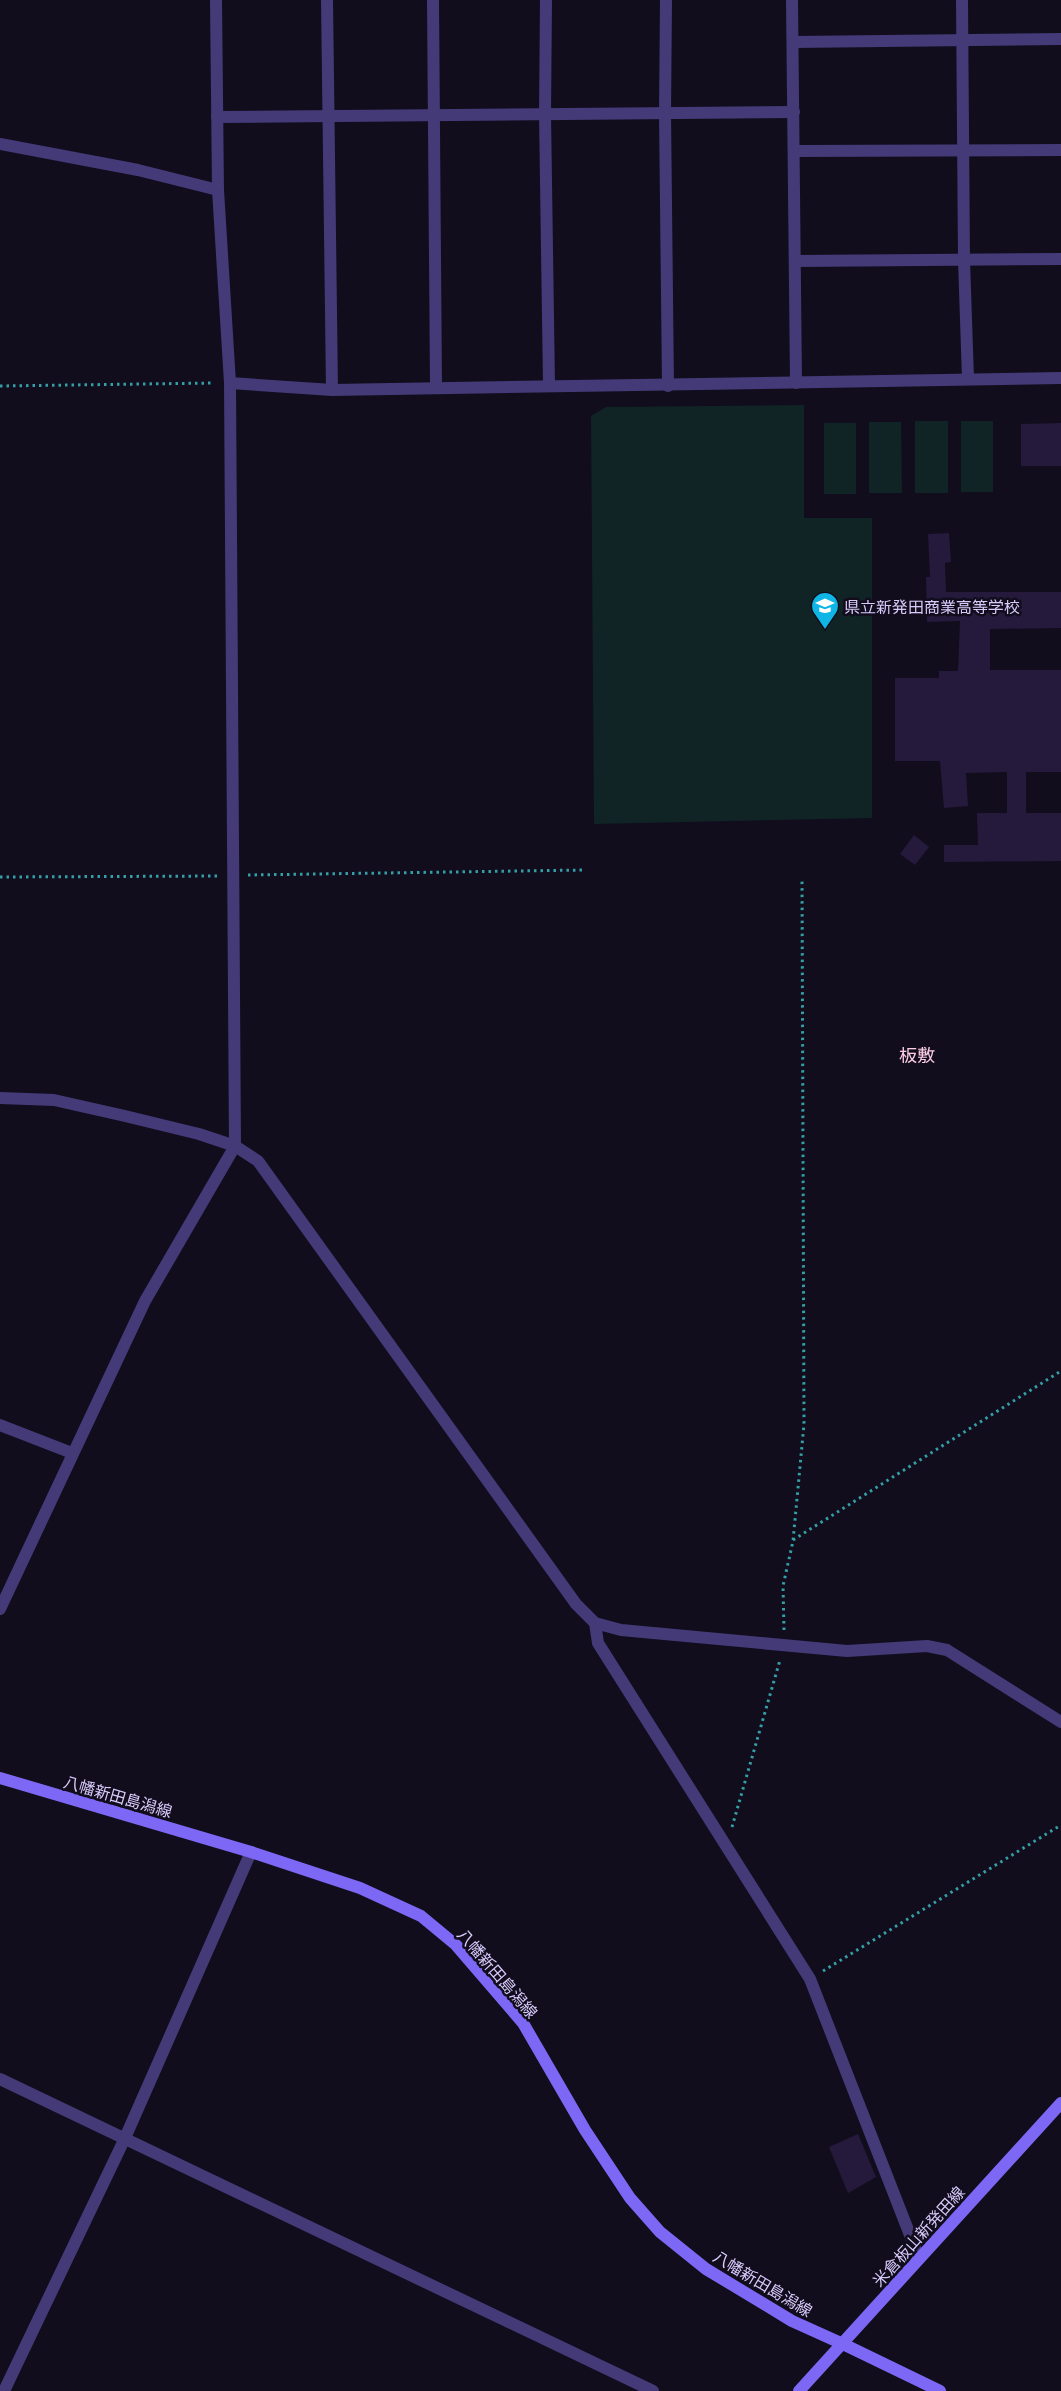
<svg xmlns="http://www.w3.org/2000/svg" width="1061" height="2391" font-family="Lato,'Noto Sans JP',sans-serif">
	<rect width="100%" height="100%" fill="#110d1c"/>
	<!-- green -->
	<g fill="#102426">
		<path d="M804,405V518H872V818L594,824L591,416L606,407Z"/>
		<rect x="915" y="421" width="33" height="72"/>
		<rect x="961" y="421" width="32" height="71"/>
		<path d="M869,422H901L902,493H869Z"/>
		<rect x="824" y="423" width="32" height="71"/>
	</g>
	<!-- building -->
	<g fill="#251a3c">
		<path d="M1061,423V466H1021V424Z"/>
		<path d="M949,533L951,562L945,563L946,592H1061V628L990,629V670H1061V772H1026V813H1061V861L944,862V845H978L977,813H1007V772L966,773L968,806L944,808L940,761H895V678H939V671H958L960,621L927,622L926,577H930L928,534Z"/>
		<path d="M914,835L929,847L915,865L900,854Z"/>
		<path d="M858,2134L876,2177L848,2193L829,2147Z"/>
	</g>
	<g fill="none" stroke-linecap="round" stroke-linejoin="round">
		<!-- path -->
		<g stroke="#349fa7" stroke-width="3" stroke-dasharray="2.5 4" stroke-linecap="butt">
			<path d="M0,386L214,383"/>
			<path d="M248,875L585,870"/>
			<path d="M0,877L220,876"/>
			<path d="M793,1540L1061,1371"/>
			<path d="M784,1630L783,1586L793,1541L804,1424L802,880"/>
			<path d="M732,1827L780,1660"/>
			<path d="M823,1971L1061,1825"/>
		</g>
		<!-- street -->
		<g stroke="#443a78" stroke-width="12">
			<path d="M327,0L332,390"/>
			<path d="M433,0L436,387"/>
			<path d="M546,0L545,114L549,385"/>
			<path d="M666,0L665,113L668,386"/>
			<path d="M792,0L796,383"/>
			<path d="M962,0L964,260L968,379"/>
			<path d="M793,42L1061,39"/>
			<path d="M217,117L794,112"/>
			<path d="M0,144L138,170L218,190"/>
			<path d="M794,151L1061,150"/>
			<path d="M796,261L1061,259"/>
			<path d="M230,383L332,390L1061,378"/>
			<path d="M0,1098L54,1100L125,1116L199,1134L235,1146L258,1161L576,1604L595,1623L621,1630L847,1651L927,1646L947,1650L1061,1722"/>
			<path d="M0,1425L72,1453"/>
			<path d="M0,1609L145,1301L235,1146L230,383L218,190L216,0"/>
			<path d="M595,1623L598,1643L810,1979L919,2258"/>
			<path d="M0,2079L653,2391"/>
			<path d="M4,2391L125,2138L251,1852"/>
		</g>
		<!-- secondary -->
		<g stroke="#7d68f6" stroke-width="12">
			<path d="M0,1778L251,1852L360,1888L421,1916L456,1945L523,2023L585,2130L630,2198L660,2232L706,2269L792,2321L843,2344L940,2391"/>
			<path d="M799,2391L1061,2103"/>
		</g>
	</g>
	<!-- icons -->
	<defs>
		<symbol id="school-pin" viewBox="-11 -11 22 30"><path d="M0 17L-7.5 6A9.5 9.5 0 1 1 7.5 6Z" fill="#0eb5e5" stroke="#110d1c"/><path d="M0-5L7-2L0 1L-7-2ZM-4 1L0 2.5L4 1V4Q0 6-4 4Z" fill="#fff"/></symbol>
	</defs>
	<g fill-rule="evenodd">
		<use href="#school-pin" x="809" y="590" width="32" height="43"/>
	</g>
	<g text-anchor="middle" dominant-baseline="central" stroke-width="5" stroke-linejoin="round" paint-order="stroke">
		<!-- poi labels -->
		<g font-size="16" fill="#d7cbfc" stroke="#110d1c" text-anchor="start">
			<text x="844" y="606">県立新発田商業高等学校</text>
		</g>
		<!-- street labels -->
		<g font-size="16" fill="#d7cbfc" stroke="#110d1c">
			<text transform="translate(118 1796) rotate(16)">八幡新田島潟線</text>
			<text transform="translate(498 1973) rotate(49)">八幡新田島潟線</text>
			<text transform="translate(918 2236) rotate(-48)">米倉板山新発田線</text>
			<text transform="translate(763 2283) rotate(31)">八幡新田島潟線</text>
		</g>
		<!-- neighbourhood labels -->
		<g font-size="18" fill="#fccde5" stroke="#110d1c">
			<text x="917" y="1055">板敷</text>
		</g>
	</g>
</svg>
